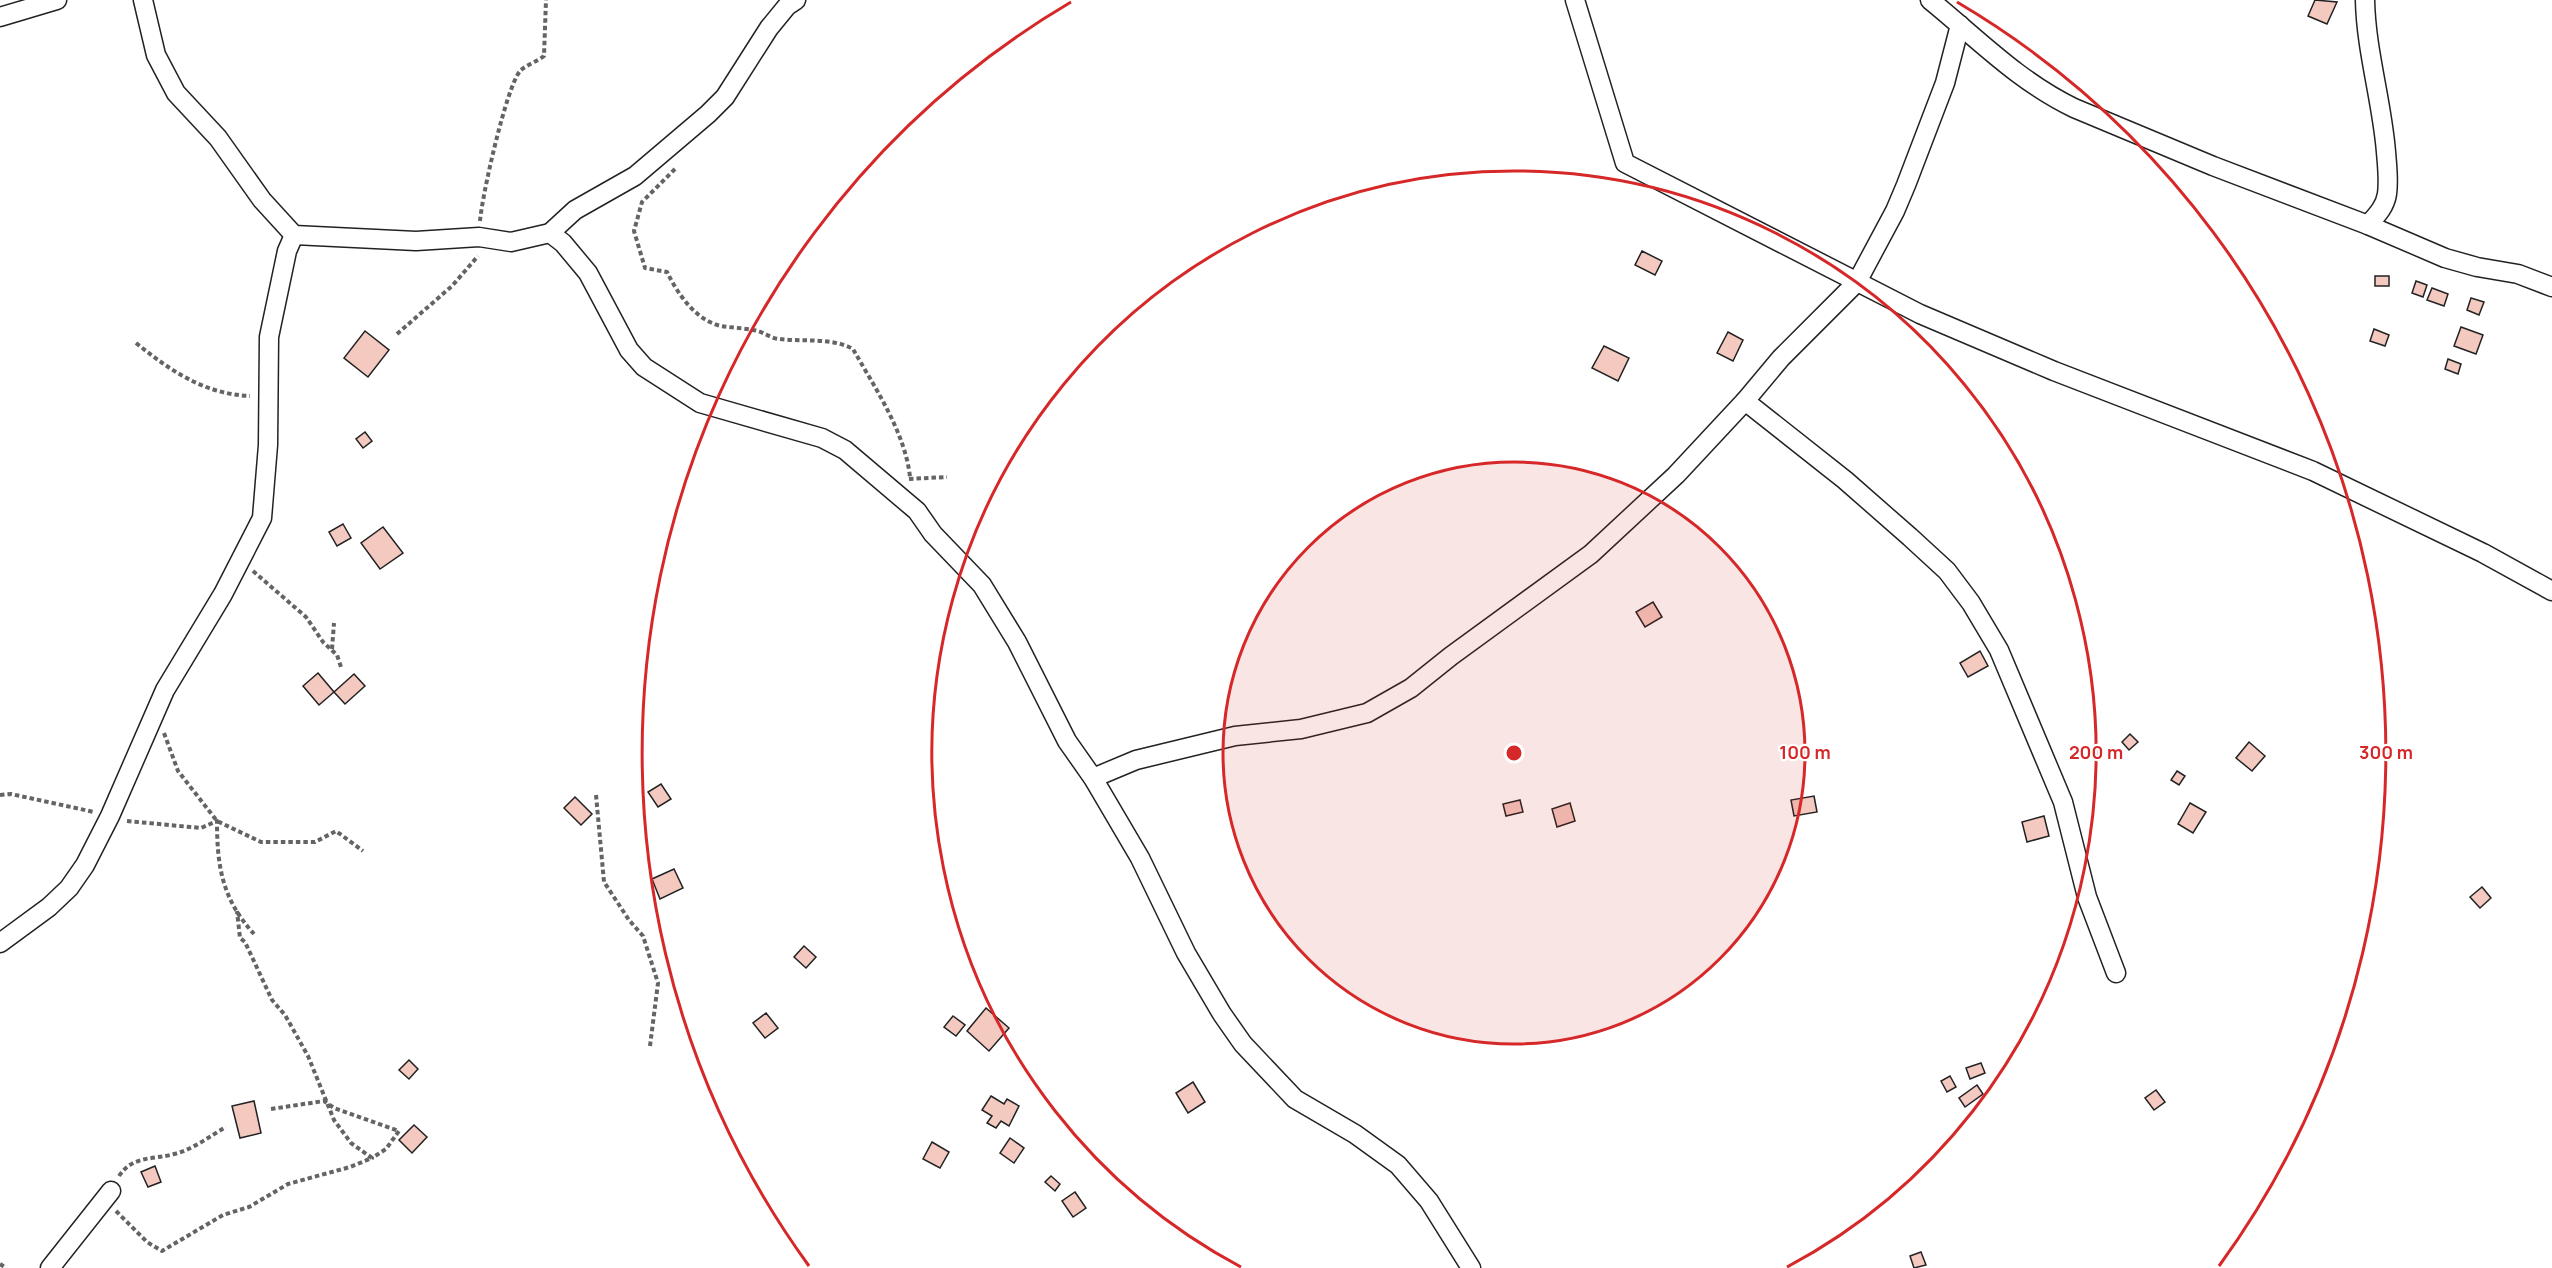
<svg xmlns="http://www.w3.org/2000/svg" width="2552" height="1268" font-family="Manrope,sans-serif">
	<rect width="100%" height="100%" fill="#fff"/>
	<!-- building -->
	<g fill="#f3c9c0" stroke="#222" stroke-width="1.5">
		<path d="M2315,0L2337,2L2327,24L2308,16Z"/>
		<path d="M1642,251L1662,261L1655,275L1635,265Z"/>
		<rect x="2375" y="276" width="14" height="10"/>
		<path d="M2416,281L2427,285L2423,297L2412,293Z"/>
		<path d="M2432,288L2448,294L2444,306L2427,300Z"/>
		<path d="M2471,298L2484,302L2479,315L2467,310Z"/>
		<path d="M2461,327L2483,335L2476,354L2454,346Z"/>
		<path d="M2374,329L2389,335L2385,346L2370,341Z"/>
		<path d="M365,331L389,350L368,377L344,358Z"/>
		<path d="M1728,332L1743,340L1733,361L1717,353Z"/>
		<path d="M1604,346L1629,358L1618,381L1592,368Z"/>
		<path d="M2448,359L2461,364L2458,374L2445,369Z"/>
		<path d="M365,432L372,441L363,448L356,439Z"/>
		<path d="M343,524L351,538L337,546L329,532Z"/>
		<path d="M383,527L403,553L380,569L361,543Z"/>
		<path d="M1653,602L1662,617L1645,627L1636,612Z"/>
		<path d="M1980,651L1988,666L1968,677L1960,663Z"/>
		<path d="M318,673L334,692L319,705L303,686Z"/>
		<path d="M354,674L365,686L345,704L334,692Z"/>
		<path d="M2130,734L2138,742L2129,750L2122,742Z"/>
		<path d="M2249,742L2265,756L2252,771L2236,758Z"/>
		<path d="M2177,771L2185,776L2179,785L2171,780Z"/>
		<path d="M661,784L671,799L658,807L648,792Z"/>
		<path d="M1814,796L1817,812L1794,816L1791,800Z"/>
		<path d="M575,797L592,814L581,825L564,808Z"/>
		<path d="M1520,800L1523,812L1506,816L1503,804Z"/>
		<path d="M1570,803L1575,821L1557,827L1552,809Z"/>
		<path d="M2190,803L2206,812L2193,833L2178,824Z"/>
		<path d="M2044,816L2049,836L2027,842L2022,822Z"/>
		<path d="M674,869L683,888L660,899L652,879Z"/>
		<path d="M2482,887L2491,898L2480,908L2470,897Z"/>
		<path d="M804,946L816,957L806,968L794,957Z"/>
		<path d="M986,1008L1009,1028L989,1051L967,1031Z"/>
		<path d="M766,1013L778,1028L765,1038L753,1023Z"/>
		<path d="M953,1016L965,1025L956,1036L944,1027Z"/>
		<path d="M409,1060L418,1069L409,1079L399,1070Z"/>
		<path d="M1981,1063L1985,1073L1970,1079L1966,1068Z"/>
		<path d="M1950,1076L1956,1087L1947,1092L1941,1081Z"/>
		<path d="M1193,1082L1205,1102L1188,1113L1176,1093Z"/>
		<path d="M1977,1085L1983,1094L1965,1107L1959,1098Z"/>
		<path d="M2156,1090L2165,1102L2154,1110L2145,1098Z"/>
		<path d="M991,1096L1004,1104L1007,1099L1019,1106L1009,1126L1001,1121L996,1128L987,1123L992,1116L982,1110Z"/>
		<path d="M254,1101L261,1133L240,1138L232,1106Z"/>
		<path d="M414,1125L427,1137L412,1153L399,1140Z"/>
		<path d="M1010,1138L1024,1148L1014,1163L1000,1153Z"/>
		<path d="M932,1142L949,1152L940,1168L923,1159Z"/>
		<path d="M155,1166L161,1182L148,1187L141,1172Z"/>
		<path d="M1051,1176L1060,1184L1055,1191L1045,1182Z"/>
		<path d="M1075,1192L1086,1208L1073,1217L1062,1201Z"/>
		<path d="M1921,1252L1926,1265L1914,1268L1910,1256Z"/>
	</g>
	<g fill="none" stroke-linecap="round" stroke-linejoin="round">
		<defs>
			<g id="minor">
				<path d="M143,0L156,55L176,93L218,138L262,200L294,235L416,241L479,237L511,242L550,233L575,210L635,176L708,114L725,97L769,28L787,6L796,0"/>
				<path d="M1575,0L1625,163L1920,314L2054,371L2313,471L2483,553L2552,591"/>
				<path d="M1930,0C1978,39 2018,81 2074,108L2213,166L2368,225L2445,258L2477,267L2518,274L2552,287"/>
				<path d="M2365,0C2366,51 2382,101 2386,152C2387,165 2389,180 2387,194C2385,207 2377,215 2368,225"/>
				<path d="M0,17L57,0"/>
				<path d="M550,233L563,243L588,273L629,350L644,367L700,403L822,438L845,450L917,511L933,534L982,585L1017,642L1067,741L1093,778L1140,858L1186,953L1222,1014L1243,1044L1295,1099L1355,1134L1398,1165L1429,1201L1471,1268"/>
				<path d="M1745,401L1845,480L1910,537L1947,571L1971,603L1999,650L2063,802L2087,897L2116,973"/>
				<path d="M1093,778L1136,760L1235,736L1301,729L1367,713L1411,688L1451,656L1591,554L1676,475L1745,401L1781,358L1857,282L1895,211L1906,185L1945,83L1960,25"/>
				<path d="M0,943L49,907L69,888L85,865L110,816L165,690L223,594L262,518L268,445L269,337L287,251L294,235"/>
				<path d="M50,1268L111,1191"/>
			</g>
		</defs>
		<!-- minor casing -->
		<use href="#minor" stroke="#222" stroke-width="21"/>
		<!-- path -->
		<g stroke="#646464" stroke-width="4" stroke-dasharray="4.5 3" stroke-linecap="butt">
			<path d="M675,169L642,202L634,231L645,268L667,272C678,294 695,320 721,326C733,328 746,328 758,331C765,333 772,339 780,339C803,342 831,337 853,349C875,388 905,432 910,477"/>
			<path d="M480,221C482,196 506,88 520,71C526,65 538,61 544,56L546,0"/>
			<path d="M397,334L452,286L478,256"/>
			<path d="M136,343C171,371 204,394 250,396"/>
			<path d="M909,479L947,477"/>
			<path d="M253,571L306,617L323,642L337,655L341,667"/>
			<path d="M332,649L334,623"/>
			<path d="M164,733L178,771L217,821L261,842H315L336,831L363,851"/>
			<path d="M0,795L11,794L94,812"/>
			<path d="M596,795L604,882L629,920L643,936L658,983L650,1046"/>
			<path d="M127,821L201,828L217,821C217,866 222,899 254,934"/>
			<path d="M271,1109L324,1101L334,1108L399,1131L386,1149L372,1158"/>
			<path d="M119,1176C133,1155 153,1160 174,1154C192,1150 210,1136 226,1127"/>
			<path d="M116,1211L147,1242L162,1251L223,1215L249,1207L288,1184L350,1167L372,1158L351,1143L334,1120L308,1056L285,1015L272,1000L245,942L240,938L237,911"/>
			<path d="M0,1264L6,1268"/>
		</g>
		<!-- minor -->
		<use href="#minor" stroke="#fff" stroke-width="18"/>
	</g>
	<!-- distance rings -->
	<circle cx="1514" cy="753" r="291" fill="#d62828" fill-opacity=".12"/>
	<g fill="none" stroke="#d62828" stroke-width="3">
		<circle cx="1514" cy="753" r="291"/>
		<path d="M1241 1267A582 582 0 1 1 1787 1267"/>
		<path d="M809 1266A872 872 0 0 1 1071 2M1957 2A872 872 0 0 1 2219 1266"/>
	</g>
	<circle cx="1514" cy="753" r="9" fill="#d62828" stroke="#fff" stroke-width="3"/>
	<g font-size="18" text-anchor="middle" font-weight="bold" fill="#d62828" stroke="#fff" stroke-width="4.5" stroke-linejoin="round" paint-order="stroke">
		<text x="1805" y="759">100 m</text>
		<text x="2096" y="759">200 m</text>
		<text x="2386" y="759">300 m</text>
	</g>
</svg>
